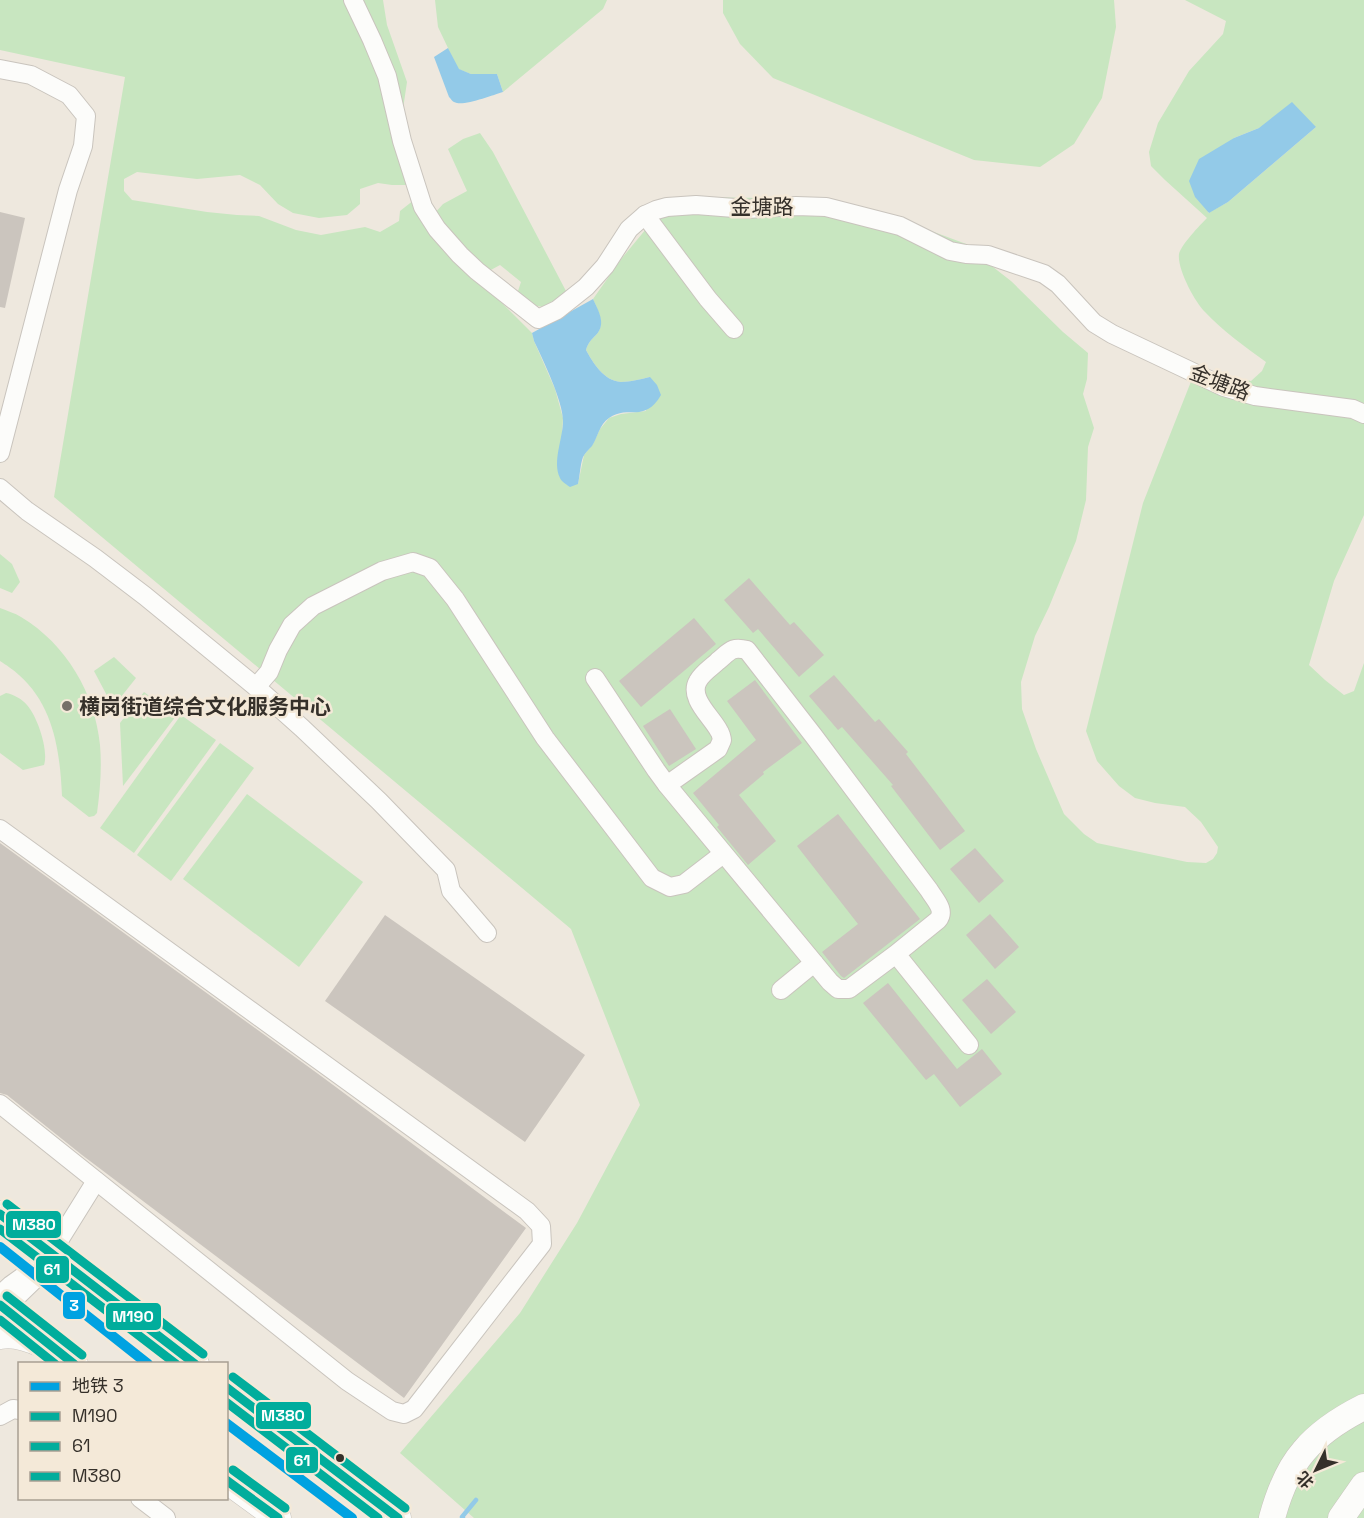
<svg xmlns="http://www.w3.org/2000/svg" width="1364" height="1518" font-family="'Space Grotesk','Noto Sans SC',sans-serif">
	<rect width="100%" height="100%" fill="#eee8de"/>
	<!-- green -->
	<g fill="#c8e6c0" fill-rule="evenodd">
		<path d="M0,0H383L387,25L407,82L403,109L410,185H392L378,183L360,189V204L347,215L319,218L293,213L278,204L260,185L240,175L197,179L137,172L124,179V191L132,200L207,212L237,215L259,216L296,230L321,235L365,227L380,232L399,221L400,211L414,200L486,287L532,333L534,341L555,389L563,418L562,436L578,484L584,455L593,444L600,429L609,418L621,414L646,411L650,377C641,379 630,382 621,382C604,381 593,363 586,350C588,343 591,340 596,335C606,324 598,311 593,299L622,258L651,223L692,197L824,199L899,219L985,251L984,260L1011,281L1063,332L1088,353L1087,379L1083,394L1094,428L1088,447L1086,500L1076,541L1049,607L1035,636L1021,682L1022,709L1036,749L1064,814L1084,834L1097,843L1187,862L1206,863L1213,859L1217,853L1218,847L1201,822L1185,807L1155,803L1135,798L1119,786L1097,761L1086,731L1143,503L1192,379L1221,381L1234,378L1251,381L1262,371L1266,362C1245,347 1223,331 1205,312C1195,302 1177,269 1179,254C1181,245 1200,225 1207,218L1165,180L1151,166L1149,152L1158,123L1189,71L1223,34L1226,21L1185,0H1364V515L1334,581L1309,665L1325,680L1344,695L1354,691L1364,663V1518H474L400,1453L520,1313L577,1223L640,1105L571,929L54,497L125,77L0,50ZM1316,127L1228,202L1208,213L1234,138L1259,128Z"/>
		<path d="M435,0H607L603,9L503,92L497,74H471L458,69L438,27Z"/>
		<path d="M723,0H1114L1116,27L1102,98L1074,144L1040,167L974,160L773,78L740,44L723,13Z"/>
		<path d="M480,133L493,152L566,291L558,298L543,307L526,304L517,294L521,282L500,265L489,271L469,258L434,214L443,204L467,191L448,149L463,139Z"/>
		<path d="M0,554L12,564L20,582L12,593L0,588Z"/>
		<path d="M0,608C7,611 15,613 21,617C66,644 95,693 100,745C102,768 100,791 97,813L94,816L89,817L62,796C60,752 54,706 19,675C14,670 6,665 0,661Z"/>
		<path d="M114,657L136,678L113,707L94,671Z"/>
		<path d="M144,692L176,716L123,786L120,723Z"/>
		<path d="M6,693C13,694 22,699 27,705C37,716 49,750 44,765L23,770L0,753V696Z"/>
		<path d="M181,715L216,740L134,853L100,828Z"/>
		<path d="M220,743L254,768L171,881L137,855Z"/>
		<path d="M247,794L363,882L299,967L183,879Z"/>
	</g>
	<!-- water -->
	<g fill="#93cae8">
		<path d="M448,48L459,69L471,74H497L503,92C493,95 467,105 457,103C452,102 452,100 449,97L434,57Z"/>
		<path d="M1292,102L1316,127L1228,202L1209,213L1195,197L1189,181L1199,159L1234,138L1259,128Z"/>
		<path d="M593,299C598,310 607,324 596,335C591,340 588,343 586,350C593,363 604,381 621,382C630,382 641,379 650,377L657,385L661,395C644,424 629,404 609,418C599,425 598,437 592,446C589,449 585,453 583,457C580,465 580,476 578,484L570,487C567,485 561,481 560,478C552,461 563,439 563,421C563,401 543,360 534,341L532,333Z"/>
	</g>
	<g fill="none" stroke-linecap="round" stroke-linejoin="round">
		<!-- stream -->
		<path stroke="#93cae8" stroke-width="4.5" d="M463,1518L462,1517L476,1500"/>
	</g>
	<!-- building -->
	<g fill="#cbc5be">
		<path d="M0,212L25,218L5,308L0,307Z"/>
		<path d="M749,578L790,625L794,622L824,655L799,677L758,629L753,633L724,600Z"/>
		<path d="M694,618L716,644L641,707L619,681Z"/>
		<path d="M834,675L875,722L879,719L908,752L906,754L965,831L940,850L891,786L893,785L842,727L838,730L809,696Z"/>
		<path d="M755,680L802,743L763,772L764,774L739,795L776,841L748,865L717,827L719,825L693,793L756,740L727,701Z"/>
		<path d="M670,709L696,749L669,766L643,726Z"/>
		<path d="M838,814L920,919L844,978L841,976L822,952L858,924L797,846Z"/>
		<path d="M0,843L321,1076L526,1228L404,1398L82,1155L7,1095L0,1093Z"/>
		<path d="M975,848L1004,881L979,903L950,869Z"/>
		<path d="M990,914L1019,947L995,969L966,935Z"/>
		<path d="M385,915L585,1055L525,1142L325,1001Z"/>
		<path d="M987,979L1016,1012L991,1034L962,1000Z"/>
		<path d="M888,983L957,1069L982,1049L1002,1074L960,1107L934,1074L926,1080L863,1003Z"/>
	</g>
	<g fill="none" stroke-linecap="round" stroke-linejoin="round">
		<defs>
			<g id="minor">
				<path d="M353,0L372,40L387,76L402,141L423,207L437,229L460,255L477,271L538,319L557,310L586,287L605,266L629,229L645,215L656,210L667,207L696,205L747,209L796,206L826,207L900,226L950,251L966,254L988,255L1044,274L1058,284L1094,323L1112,334L1224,387L1255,396L1353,409L1364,414"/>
				<path d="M0,69L31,75L69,95L86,116L83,146L68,190L0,453"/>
				<path d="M645,215L708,299L734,329"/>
				<path d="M0,488L27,511L95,558L145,596L256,687L269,672L278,650L292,625L313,606L382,571L413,562L430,568L455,599L545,738L652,878L670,887L684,884L723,854"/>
				<path d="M595,678L656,770L667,785"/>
				<path d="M256,687L302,728L379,801L446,870L451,891L487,933"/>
				<path d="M0,829L527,1211L541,1226L542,1244L414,1409L404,1414L392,1411L347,1381L0,1104"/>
				<path d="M896,954L849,989H838L830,982L667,785L718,749L722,740C722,739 720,731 719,731C712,717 688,698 698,681C702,673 712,667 718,661C730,651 732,646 747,650L813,735L929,890C935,900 946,910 938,920L896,954L969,1045"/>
				<path d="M781,990L814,963"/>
				<path d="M0,1295L11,1285L32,1270"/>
				<path d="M0,1313L35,1279L96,1181"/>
				<path d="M0,1416L13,1409L20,1410"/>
				<path d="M140,1498L166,1518"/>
			</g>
			<g id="highway">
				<path d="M0,1214L196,1364"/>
				<path d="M0,1305L75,1364"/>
				<path d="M0,1336C14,1333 28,1338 41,1344"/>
				<path d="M226,1387L398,1518"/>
				<path d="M226,1480L278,1518"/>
				<path d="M1272,1518C1278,1496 1289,1468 1304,1451C1320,1432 1342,1418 1364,1407"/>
				<path d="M1341,1518L1364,1485"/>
			</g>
		</defs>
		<!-- minor casing -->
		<use href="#minor" stroke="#c9c4bd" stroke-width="20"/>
		<!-- highway casing -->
		<use href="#highway" stroke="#c9c4bd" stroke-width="27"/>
		<!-- minor -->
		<use href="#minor" stroke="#fcfcfa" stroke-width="18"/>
		<!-- highway -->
		<use href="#highway" stroke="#fcfcfa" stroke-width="26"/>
		<defs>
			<g id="bus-1">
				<path d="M0,1214L195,1364"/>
				<path d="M0,1305L74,1364"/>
				<path d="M226,1387L398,1518"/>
				<path d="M226,1480L278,1518"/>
			</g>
			<g id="bus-2">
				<path d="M0,1229L176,1364"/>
				<path d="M0,1320L55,1364"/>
				<path d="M226,1402L378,1518"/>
			</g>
			<g id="bus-3">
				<path d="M7,1204L203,1354"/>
				<path d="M7,1296L82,1355"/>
				<path d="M233,1377L405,1508"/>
				<path d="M233,1470L285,1508"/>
			</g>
		</defs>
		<!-- bus-1 casing -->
		<use href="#bus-1" stroke="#f4e9d8" stroke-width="14"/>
		<!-- bus-2 casing -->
		<use href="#bus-2" stroke="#f4e9d8" stroke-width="14"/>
		<!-- bus-3 casing -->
		<use href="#bus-3" stroke="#f4e9d8" stroke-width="14"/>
		<!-- bus-1 -->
		<use href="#bus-1" stroke="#01ad9c" stroke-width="9"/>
		<!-- bus-2 -->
		<use href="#bus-2" stroke="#01ad9c" stroke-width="9"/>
		<!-- bus-3 -->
		<use href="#bus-3" stroke="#01ad9c" stroke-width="9"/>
		<defs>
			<g id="metro-1">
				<path d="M0,1247L148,1364"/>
				<path d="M226,1423L352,1518"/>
			</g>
		</defs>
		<!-- metro-1 casing -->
		<use href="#metro-1" stroke="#f4e9d8" stroke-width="15"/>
		<!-- metro-1 -->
		<use href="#metro-1" stroke="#00a2e1" stroke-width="10"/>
	</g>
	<!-- markers -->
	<circle fill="#767069" stroke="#f4e9d8" stroke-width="2" cx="67" cy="706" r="6"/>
	<circle fill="#35302a" stroke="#f4e9d8" stroke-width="2" cx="340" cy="1458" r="5"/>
	<g text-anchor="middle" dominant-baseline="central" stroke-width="5" stroke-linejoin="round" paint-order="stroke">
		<!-- street labels -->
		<g font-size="21" fill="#35302a" stroke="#f4e9d8">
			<text x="762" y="206">金塘路</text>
			<text transform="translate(1220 382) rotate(21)">金塘路</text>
		</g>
		<!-- poi labels -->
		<g font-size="21" font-weight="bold" fill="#35302a" stroke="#f4e9d8" text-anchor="start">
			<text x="79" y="706">横岗街道综合文化服务中心</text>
		</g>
	</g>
	<g stroke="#f4e9d8" stroke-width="2">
		<rect x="5" y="1210" width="57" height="29" rx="6" fill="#01ad9c"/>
		<rect x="35" y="1255" width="35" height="29" rx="6" fill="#01ad9c"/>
		<rect x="62" y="1291" width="24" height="29" rx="6" fill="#00a2e1"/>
		<rect x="105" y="1302" width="57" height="29" rx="6" fill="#01ad9c"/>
		<rect x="255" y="1401" width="57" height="29" rx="6" fill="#01ad9c"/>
		<rect x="285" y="1446" width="34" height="28" rx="6" fill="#01ad9c"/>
	</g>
	<g font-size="16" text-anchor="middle" font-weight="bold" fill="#fff">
		<text x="34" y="1230">M380</text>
		<text x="52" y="1275">61</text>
		<text x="74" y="1311">3</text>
		<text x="133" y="1322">M190</text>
		<text x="283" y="1421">M380</text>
		<text x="302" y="1466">61</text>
	</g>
	<!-- legend -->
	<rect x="18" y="1362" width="210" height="138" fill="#f4e9d8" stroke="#a89f92" stroke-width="1.5"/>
	<rect x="30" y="1382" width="30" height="9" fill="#00a2e1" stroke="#a89f92" stroke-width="1.5"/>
	<text x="72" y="1392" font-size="18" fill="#35302a">地铁 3</text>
	<rect x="30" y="1412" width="30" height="9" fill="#01ad9c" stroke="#a89f92" stroke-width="1.5"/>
	<text x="72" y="1422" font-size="18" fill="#35302a">M190</text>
	<rect x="30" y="1442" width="30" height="9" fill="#01ad9c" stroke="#a89f92" stroke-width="1.5"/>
	<text x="72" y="1452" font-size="18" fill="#35302a">61</text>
	<rect x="30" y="1472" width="30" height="9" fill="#01ad9c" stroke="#a89f92" stroke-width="1.5"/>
	<text x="72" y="1482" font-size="18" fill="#35302a">M380</text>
	<!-- north arrow -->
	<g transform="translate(1316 1470) rotate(227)" stroke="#f4e9d8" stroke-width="4.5" paint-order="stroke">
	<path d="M0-4.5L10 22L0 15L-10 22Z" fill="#35302a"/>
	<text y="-9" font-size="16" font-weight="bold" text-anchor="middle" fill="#35302a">北</text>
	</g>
</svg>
